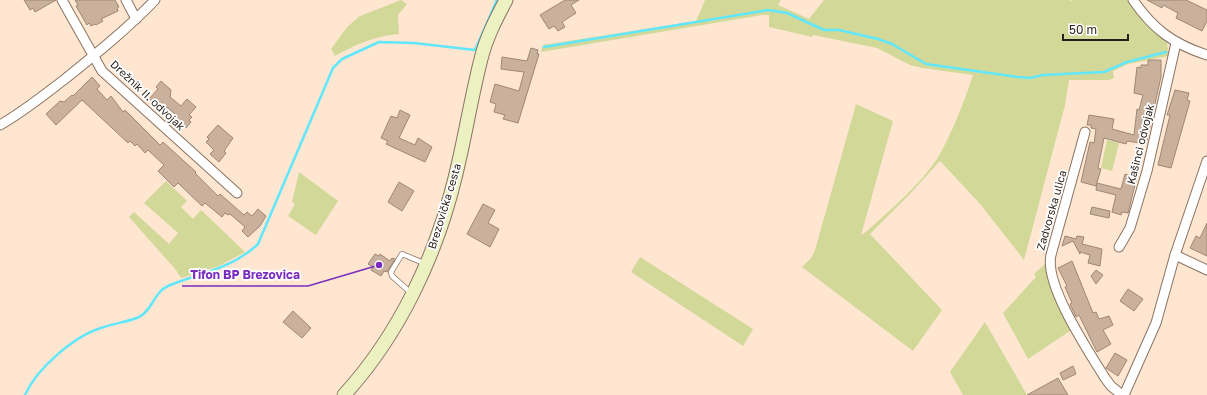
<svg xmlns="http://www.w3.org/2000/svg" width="1207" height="395" font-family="'Golos Text',sans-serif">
	<rect width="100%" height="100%" fill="#ffe6d1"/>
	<!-- green -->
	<g fill="#d2d898">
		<path d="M401,0L407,4L398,15L399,34C376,36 356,44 335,56L331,49L347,27L360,16Z"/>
		<path d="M705,0H781L778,5L809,19L824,0H1069L1071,1L1073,0H1127L1144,23L1167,42L1169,56L1128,64L1113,71L1114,78L1109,80H1069L1065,105L1024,260L981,205L940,161L908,196L870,234L942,310L913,351L802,267L811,258L815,250L856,104L893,121L861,235L867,231C891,209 919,186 937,159C951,136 965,100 973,75L923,68L910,65L877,48L813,35L812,37L769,27V15H762L541,52L543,45L696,21Z"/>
		<path d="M1107,140L1119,143L1112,171L1101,168Z"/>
		<path d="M299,172L338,201L316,235L288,216L295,204L292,202Z"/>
		<path d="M166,181L187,201L181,207L193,219L201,210L245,252L219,266L181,278L176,270L129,217L134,212L169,244L178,233L144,203Z"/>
		<path d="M640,257L753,329L743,346L631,272Z"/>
		<path d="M1046,263L1049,277L1073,329L1028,359L1003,313L1036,277L1034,274Z"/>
		<path d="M985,322L1027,395H963L950,372Z"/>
	</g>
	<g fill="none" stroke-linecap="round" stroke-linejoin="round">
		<!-- stream -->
		<g stroke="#61e7fb" stroke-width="2.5">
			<path d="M544,47L768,10L787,13L824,30H839L878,39L892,44L926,64L1018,77L1030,78L1043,75L1104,72L1127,62L1166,52"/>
			<path d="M25,395C37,368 75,335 104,327C115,323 128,322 139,317C152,311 154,292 168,286C201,272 230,270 258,244L333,68L342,59L379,42L414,43L475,50L497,0"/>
		</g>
	</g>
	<!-- building -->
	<g fill="#c9b19e" stroke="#9e8775">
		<path d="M24,0H56L35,12L33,8L30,10Z"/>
		<path d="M75,0H115L119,7L117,8L118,11L101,19L103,21L96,25L95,24L91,26L89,23L87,25L76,6L78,5Z"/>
		<path d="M565,0H579L571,5L576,13L562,22L565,27L558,31L554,26L549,29L540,15Z"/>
		<path d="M1147,0H1186L1207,10V21L1202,31L1176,18L1178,13L1163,5L1162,8Z"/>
		<path d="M531,48L538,50L537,54H539L518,123L503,119L505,115L494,112L496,104L490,102L495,84L519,91L524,72L501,69L502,57L527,61Z"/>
		<path d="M1148,60H1161V77L1146,144L1127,141L1126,144L1104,138L1098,168L1101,169L1096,186L1081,182L1090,142L1094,143L1096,129L1091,128V125H1087L1089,115L1114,119L1112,129L1134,135L1137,109L1139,110L1143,95L1134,93L1137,67L1141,68V65H1148Z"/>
		<path d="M92,77L100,86L97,89L107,100L111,96L123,112L125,110L160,145L163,142L196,172L195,173L218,196L220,194L244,215L247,212L252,216L258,209L266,216L260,226L248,237L242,231L245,227L230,214L228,215L225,213L222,217L205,203L202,206L178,183L174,187L158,171L164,165L148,150L145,153L137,144L135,146L130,141L128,143L82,100L56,125L46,114L60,101L64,102L72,95L73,96Z"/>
		<path d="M161,81L171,90L170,97L181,106L187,99L196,107L189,115L192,117L189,120L191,122L186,128L175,119L177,116L167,107L165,110L161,107L160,108L149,99L158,89L156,87Z"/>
		<path d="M1175,90L1189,93L1187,100L1190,101L1171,168L1158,165L1170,115H1167Z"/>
		<path d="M400,110L410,115L399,138L415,145L418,138L432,147L425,162L386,144L388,141L381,138L391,116L397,118Z"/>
		<path d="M218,125L233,138L224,151L226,153L219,162L210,154L214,150L206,142L209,139L207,137Z"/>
		<path d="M1125,174L1137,177L1128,213L1122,212L1121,215L1112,212L1116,195L1096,190L1097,183L1121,189Z"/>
		<path d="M399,182L414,191L402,211L388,202Z"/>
		<path d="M483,204L495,210L488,223L499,229L490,247L467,234Z"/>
		<path d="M1092,207L1110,211L1109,218L1090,214Z"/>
		<path d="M1207,223V256L1190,248L1196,236L1200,238Z"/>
		<path d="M1065,236L1076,239L1077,236L1084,237L1082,244L1102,249L1100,266L1088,263L1090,255L1080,252V254L1073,241L1062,246Z"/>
		<path d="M375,254L379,256L380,254L390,261L392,258L395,259L387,272L384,271L381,276L371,270L373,267L368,264Z"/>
		<path d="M1072,261L1093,313L1096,312L1099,319L1109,316L1113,325L1103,330L1111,344L1097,352L1079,315L1076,317L1070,304L1072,303L1065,287L1067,286L1058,268Z"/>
		<path d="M1096,270L1103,275L1096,284L1091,276Z"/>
		<path d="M1128,289L1143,299L1134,311L1120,301Z"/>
		<path d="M293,311L311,328L302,338L283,322Z"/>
		<path d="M1115,353L1127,360L1118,376L1106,368Z"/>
		<path d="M1073,366L1076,374L1063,380L1060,373Z"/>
		<path d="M1058,378L1068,395H1027Z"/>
	</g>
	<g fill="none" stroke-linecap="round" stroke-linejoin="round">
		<defs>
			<path id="lane" d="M411,293L392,276L391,272L402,254L426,264"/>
			<g id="street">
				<path d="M62,0L102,71L237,193"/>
				<path d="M126,0L136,19"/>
				<path d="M1133,0C1153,29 1173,44 1207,55"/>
				<path d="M0,125C23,112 44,95 65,79C96,54 127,29 155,0"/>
				<path d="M1085,132L1051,255C1044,285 1089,352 1105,378L1111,386L1122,395"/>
				<path d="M1119,247L1130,228L1147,171L1176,43"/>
				<path d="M1175,255L1207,270"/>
				<path d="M1124,395L1156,323L1175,255L1207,161"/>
			</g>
			<path id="secondary" d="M344,395C399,335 436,256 455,178C465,138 471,98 481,59C486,38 496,19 506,0"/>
		</defs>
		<!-- lane casing -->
		<use href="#lane" stroke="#8a7361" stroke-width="6"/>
		<!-- street casing -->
		<use href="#street" stroke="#8a7361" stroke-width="11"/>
		<!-- secondary casing -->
		<use href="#secondary" stroke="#8a7361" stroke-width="15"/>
		<!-- lane -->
		<use href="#lane" stroke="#fff" stroke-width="4.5"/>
		<!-- street -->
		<use href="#street" stroke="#fff" stroke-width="9"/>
		<!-- secondary -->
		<use href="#secondary" stroke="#ecf1c2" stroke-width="13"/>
	</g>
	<g text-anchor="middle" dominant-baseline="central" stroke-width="3.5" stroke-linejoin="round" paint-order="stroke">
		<!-- street labels -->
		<g font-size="11" fill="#271e17" stroke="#fff">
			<text transform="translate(148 95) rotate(43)">Drežnik II. odvojak</text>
			<text transform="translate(1140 144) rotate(-76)">Kašinci odvojak</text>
			<text transform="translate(444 206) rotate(-73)">Brezovička cesta</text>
			<text transform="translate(1051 210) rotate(-74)">Zadvorska ulica</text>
		</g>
	</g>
	<!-- callouts -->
	<path fill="none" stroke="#7b2cbf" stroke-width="1.5" d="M379 265L308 286H182"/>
	<circle fill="#7b2cbf" stroke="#fff" stroke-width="1.5" cx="379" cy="265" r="4"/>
	<g font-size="12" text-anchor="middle" font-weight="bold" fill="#7b2cbf" stroke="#fff" stroke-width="3.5" stroke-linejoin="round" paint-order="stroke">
		<text x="245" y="279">Tifon BP Brezovica</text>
	</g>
	<!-- scale -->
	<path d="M1063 34v6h65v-6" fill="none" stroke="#271e17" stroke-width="2"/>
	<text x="1069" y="34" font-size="12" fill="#271e17" stroke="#ffffff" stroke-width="3" paint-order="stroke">50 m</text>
</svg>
